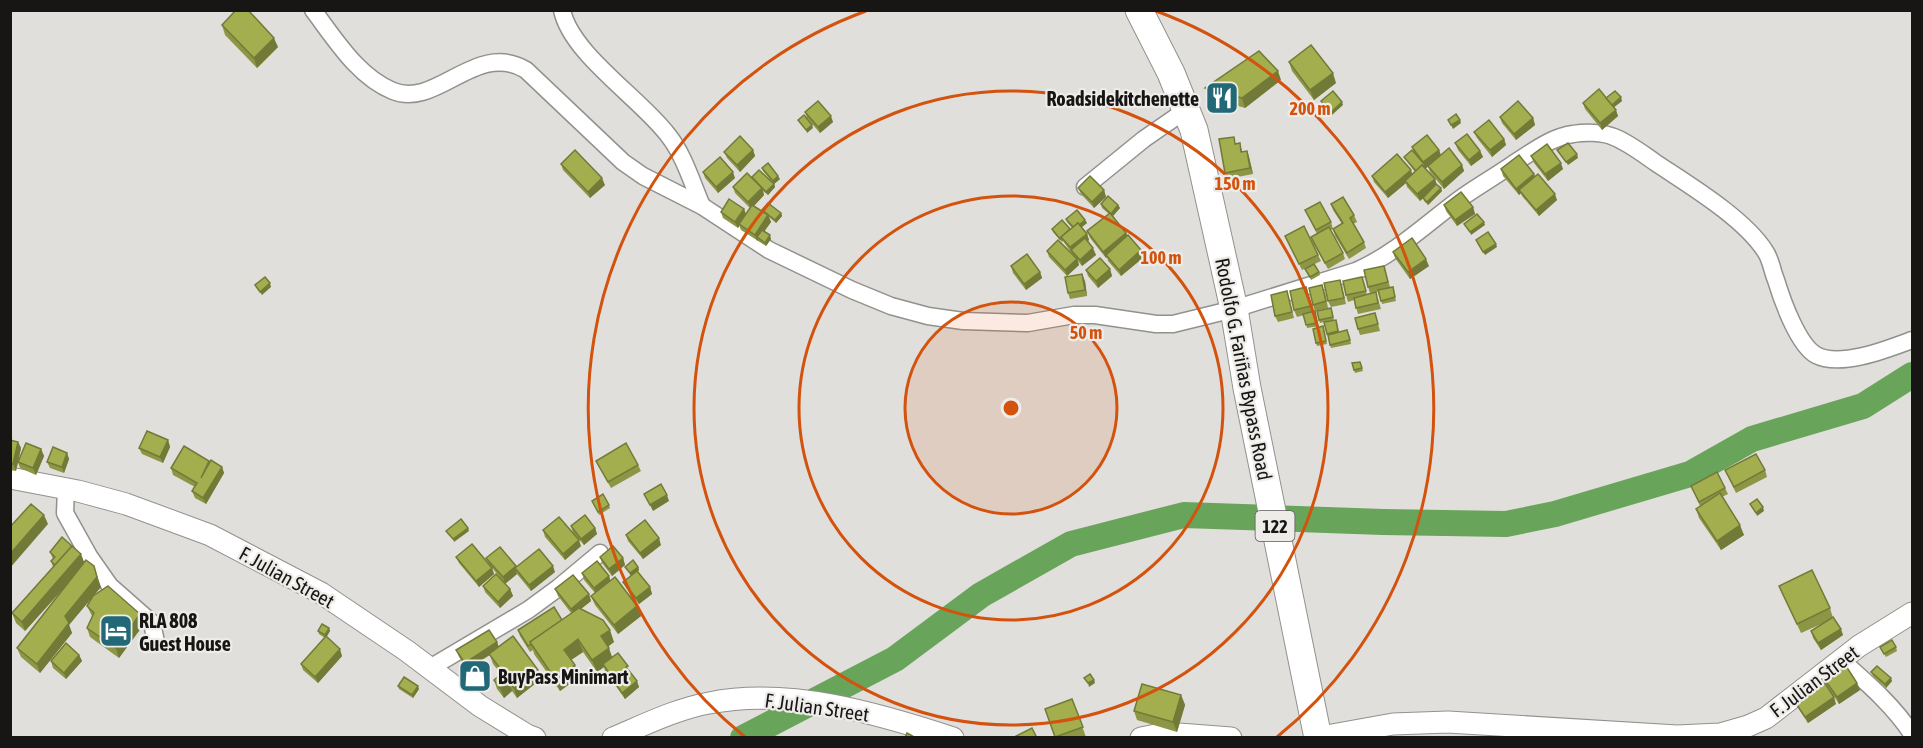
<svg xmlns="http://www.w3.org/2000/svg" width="1923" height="748" font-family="'Asap Condensed',sans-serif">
	<rect width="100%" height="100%" fill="#e1dfdb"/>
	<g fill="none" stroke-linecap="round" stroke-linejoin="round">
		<!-- river -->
		<path stroke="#69a45b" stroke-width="26" d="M743,738L895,659L981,595L1071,544L1184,515L1383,522L1506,524L1555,514L1690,474L1752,439L1863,406L1912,375"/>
		<defs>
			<g id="minor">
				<path d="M313,10C335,39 358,77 393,91C437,109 476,40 526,70L623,162L643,176L702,206L769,250L852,290L891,306L928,316L963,321L1028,323L1074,315H1095L1156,324H1173L1234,309L1356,271C1397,253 1428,222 1464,196C1480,185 1497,175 1513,164C1532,152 1551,137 1573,134C1585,132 1602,132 1614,137C1629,143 1643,154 1656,163C1689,185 1744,218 1765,251C1771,259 1772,271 1776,280C1782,300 1798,345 1816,355C1840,368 1888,349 1912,340"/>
				<path d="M562,10C571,54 640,98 668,135C684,155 692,183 702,206"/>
				<path d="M1085,187L1144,139L1186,110"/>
				<path d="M66,489L65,513L89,556L110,586L152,623L156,642"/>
				<path d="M1841,660C1867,683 1893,705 1912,734"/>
				<path d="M430,668L528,610L558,588L600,553"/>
			</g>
			<g id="tertiary">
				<path d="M10,478L78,491L126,504L210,535L321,593L407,651L480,706L527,735L535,738"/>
				<path d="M613,738C644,725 676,709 709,703C788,687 877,713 953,738"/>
				<path d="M1141,738L1166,733L1231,738"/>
				<path d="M1315,738L1393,724L1448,722L1677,736L1720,734L1748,726L1766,718L1859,646L1912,613"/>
			</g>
			<path id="primary" d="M1139,10L1171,73L1194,130L1234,309L1247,388L1318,738"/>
		</defs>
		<!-- minor casing -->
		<use href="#minor" stroke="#92918d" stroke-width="19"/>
		<!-- tertiary casing -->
		<use href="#tertiary" stroke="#92918d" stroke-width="23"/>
		<!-- primary casing -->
		<use href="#primary" stroke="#92918d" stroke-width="29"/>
		<!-- minor -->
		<use href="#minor" stroke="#fff" stroke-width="16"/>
		<!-- tertiary -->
		<use href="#tertiary" stroke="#fff" stroke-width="21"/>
		<!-- primary -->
		<use href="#primary" stroke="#fff" stroke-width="27"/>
	</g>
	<!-- wall -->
	<g fill="#8c9644">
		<path d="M222,25L278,47L257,68L225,35Z"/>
		<path d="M1289,62L1336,83L1314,100L1292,71Z"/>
		<path d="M1281,80L1245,108L1208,97L1205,88Z"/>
		<path d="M1606,98L1622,101L1614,107L1618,116L1602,130L1585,109L1583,103Z"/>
		<path d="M805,112L833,122L820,133L807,118Z"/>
		<path d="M1500,117L1533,118L1535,125L1516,140L1502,123Z"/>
		<path d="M1474,132L1504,139L1506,145L1492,157L1477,138Z"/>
		<path d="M1455,143L1480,151L1483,157L1471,166L1458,150Z"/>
		<path d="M1236,144L1242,149V152L1247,151L1249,157L1253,174L1227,179L1225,173Z"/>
		<path d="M1412,147L1439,150L1441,155L1462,165L1464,171L1444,189L1430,172L1428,166L1425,168L1435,179L1436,184L1442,191L1428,205L1424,201L1423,198L1425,196L1420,201L1407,187L1406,183L1388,198L1374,182L1372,176L1412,174L1415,172L1406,160L1404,157L1414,152Z"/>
		<path d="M753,150L755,156L740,172L727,158L724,152Z"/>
		<path d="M1531,156L1563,169L1548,181L1534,163Z"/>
		<path d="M561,164L605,185L590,198L563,170Z"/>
		<path d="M762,168L780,179L774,184L763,171Z"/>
		<path d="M1501,169L1535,176L1557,200L1539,216L1522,196L1521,193L1519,195L1503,176Z"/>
		<path d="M703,172L735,178L718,193L705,178Z"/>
		<path d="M752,178L774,184L775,187L768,195L763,191L764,195L754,206L763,212L762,210L781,213L782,216L776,223L769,217L771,222L764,231L771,239L766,246L741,230L739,225L738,228L723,218L721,212L744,209L746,214L750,208L735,193L733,187Z"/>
		<path d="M1078,188L1104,190L1106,197L1094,208L1081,194Z"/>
		<path d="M1101,204L1118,205L1120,208L1113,216L1144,257L1121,276L1108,261L1107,257L1106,258L1090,238L1087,231L1109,214L1102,208Z"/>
		<path d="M1331,204L1354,215L1357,222L1353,224L1364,242L1366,248L1349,259L1335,236L1333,229L1342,224L1333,210Z"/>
		<path d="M1444,205L1473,207L1475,214L1457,226L1446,211Z"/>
		<path d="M1305,210L1331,222L1333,229L1330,230L1343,253L1345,259L1328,269L1313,243L1311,237L1317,234Z"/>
		<path d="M1066,219L1085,220L1087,223L1081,227L1087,234L1089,240L1088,241L1096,255L1082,266L1078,261L1079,265L1067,276L1049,257L1047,251L1073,255L1063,241L1062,242L1053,232L1052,229H1070L1072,228L1067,222Z"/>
		<path d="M1285,236L1318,255L1321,261L1302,270Z"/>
		<path d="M1393,252L1429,266L1410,279L1395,258Z"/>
		<path d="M1011,266L1040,272L1042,278L1026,290L1013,273Z"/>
		<path d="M1384,266L1390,287H1393L1396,301L1382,304L1379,291L1370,293L1368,287Z"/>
		<path d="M1110,269L1112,276L1098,288L1088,276L1086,270Z"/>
		<path d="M1305,269L1319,272L1320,275L1311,280Z"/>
		<path d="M1362,277L1367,295L1378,299L1381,309L1358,314L1354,300L1348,302L1346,295Z"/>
		<path d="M1085,281L1087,296L1070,299L1068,293Z"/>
		<path d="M1342,286L1346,304L1331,307L1328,301Z"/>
		<path d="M1306,287L1313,312L1316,315L1319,326L1307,328L1304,315L1297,317L1294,310Z"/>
		<path d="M1287,291L1294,318L1278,322L1275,316Z"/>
		<path d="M1325,292L1328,308L1315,311L1313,305Z"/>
		<path d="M1332,311L1334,320H1336L1337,323L1339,332L1349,334L1351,344L1331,348L1324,322L1320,323L1319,320Z"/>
		<path d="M1375,313L1380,331L1360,335L1358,329Z"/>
		<path d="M1323,326L1327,344L1317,346L1316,343Z"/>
		<path d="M1360,362L1363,371L1355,373L1354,370Z"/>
		<path d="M10,440L18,442L21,448L16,471L10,470Z"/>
		<path d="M168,440L170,447L163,463L142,454L139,448Z"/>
		<path d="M41,449L44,456L36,475L20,468L18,462Z"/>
		<path d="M67,453L69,459L64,473L50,468L47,462Z"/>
		<path d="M209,461L210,462L222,467L224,473L206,504L195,498L192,491L195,487L173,475L171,468Z"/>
		<path d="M596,461L638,465L641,471L611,488L599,467Z"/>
		<path d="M1725,470H1765L1767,477L1736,493Z"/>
		<path d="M1691,486L1725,488L1728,494L1722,497L1744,535L1721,550L1699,518L1696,509L1700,506Z"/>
		<path d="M592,501L609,505L610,508L599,515Z"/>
		<path d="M571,526L595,528L597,534L584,545L573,533Z"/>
		<path d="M543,530L581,546L565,560L545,537Z"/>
		<path d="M626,535L661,545L643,559L628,541Z"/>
		<path d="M50,552L84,563L101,587L93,596L140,614L144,624L119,658L90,637L87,628L92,616L87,606L92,597L69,625L72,633L40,673L21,657L17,648L72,579L25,631L16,623L12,613L53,567L51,561L53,559Z"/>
		<path d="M456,557L492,568L494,574L479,587L459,563Z"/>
		<path d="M600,557L623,558L625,565L612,576L602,563Z"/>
		<path d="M486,558L517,567L555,572L531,591L517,574L505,584L489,564Z"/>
		<path d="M625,567H638L639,570L638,572L650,587L652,594L639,604L626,588L623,582L631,576Z"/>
		<path d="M582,573L609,576L610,580L637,606L641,616L618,634L595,605L591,596L595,593L584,580Z"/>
		<path d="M483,586L510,589L513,596L500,608L485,592Z"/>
		<path d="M1779,586L1830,608L1833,618L1843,635L1821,650L1813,638L1811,631L1826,622L1801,633Z"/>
		<path d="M555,589L589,594L591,601L581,609L614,642L608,647L612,657L630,672L639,687L625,699L605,671L604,667L597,672L583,652L571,660L579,677L560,691L534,654L533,650L530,652L520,636L518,630L562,620L571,613L558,596Z"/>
		<path d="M329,628L330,631L326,637L342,656L318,683L303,670L301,664L325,638L319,634L318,631Z"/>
		<path d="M497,642L499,647L541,679L517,698L512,691L504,698L497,689L494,680L501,674L493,664L490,655L467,669L459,657L456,650Z"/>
		<path d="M1880,647H1896L1897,651L1886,657Z"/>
		<path d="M79,655L82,661L66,679L53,668L51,661Z"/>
		<path d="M1871,672L1892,681L1886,688L1873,676Z"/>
		<path d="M1825,680L1857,683L1860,690L1839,704L1827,686Z"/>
		<path d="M398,686L419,689L413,698L399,689Z"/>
		<path d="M1181,695L1185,705L1177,732L1137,720L1134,711Z"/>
		<path d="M1072,699L1086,737L1084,738H1055Z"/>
		<path d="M1793,699L1836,704L1808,723L1796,705Z"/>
	</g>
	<!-- shaded-wall -->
	<g fill="#727a37">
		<path d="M274,38L278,47L257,68L254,58Z"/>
		<path d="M1278,71L1281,80L1245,108L1242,98Z"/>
		<path d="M1333,73L1336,83L1314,100L1310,90Z"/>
		<path d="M1621,97L1622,101L1613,108L1612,105Z"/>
		<path d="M1342,102L1343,105L1332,115L1331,112Z"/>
		<path d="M1616,110L1618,116L1602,130L1600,123Z"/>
		<path d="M831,116L833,122L820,133L818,127Z"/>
		<path d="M1533,118L1535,125L1516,140L1514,134Z"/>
		<path d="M1460,120L1461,123L1453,129L1451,125Z"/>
		<path d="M812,125L813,128L807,133L806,130Z"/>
		<path d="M1504,139L1506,145L1492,157L1490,150Z"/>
		<path d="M753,150L755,156L740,172L737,165Z"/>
		<path d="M1439,150L1441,156L1418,175L1425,165L1423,162Z"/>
		<path d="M1247,151L1249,157L1253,174L1250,168Z"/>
		<path d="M1480,151L1483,157L1471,166L1469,160Z"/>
		<path d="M1577,154L1578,158L1568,165L1566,162Z"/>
		<path d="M1561,163L1563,169L1548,181L1545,174Z"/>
		<path d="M1462,165L1464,171L1444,189L1442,182Z"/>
		<path d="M1411,170L1413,176L1405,181L1406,183L1388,198L1385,192Z"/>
		<path d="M733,172L735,178L718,193L716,187Z"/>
		<path d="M1534,174L1537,180L1519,190L1521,193L1519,195L1516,189Z"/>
		<path d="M778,176L780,179L774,184L773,181Z"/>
		<path d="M602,178L605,185L590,198L588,192Z"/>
		<path d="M1435,179L1437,185L1420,201L1417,194Z"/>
		<path d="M774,184L775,187L768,195L766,192Z"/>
		<path d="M762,188L764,195L751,209L748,202Z"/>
		<path d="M1441,188L1442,191L1428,205L1427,202Z"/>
		<path d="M1104,190L1106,197L1094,208L1092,202Z"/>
		<path d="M1555,194L1557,200L1539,216L1536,210Z"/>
		<path d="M1118,205L1120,208L1112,217L1111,214Z"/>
		<path d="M1473,207L1475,214L1457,226L1455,220Z"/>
		<path d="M744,209L746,215L738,228L735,222Z"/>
		<path d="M781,213L782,216L776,223L775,220Z"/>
		<path d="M768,215L771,222L759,239L757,237L758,240L757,241L755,235Z"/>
		<path d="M1085,220L1087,223L1076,232L1075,229Z"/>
		<path d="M1484,222L1485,225L1471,235L1470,232Z"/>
		<path d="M1126,233L1129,239L1106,255L1107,257L1106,258L1103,252Z"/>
		<path d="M1087,234L1089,240L1074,253L1071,250L1073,254L1070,247Z"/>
		<path d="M770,235L771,239L766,246L765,243Z"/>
		<path d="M1496,244L1497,247L1485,255L1483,252Z"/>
		<path d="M1093,248L1096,255L1082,266L1080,260Z"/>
		<path d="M1141,250L1144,257L1121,276L1119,270Z"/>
		<path d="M1077,259L1079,265L1067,276L1065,270Z"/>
		<path d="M1426,259L1429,266L1410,279L1408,272Z"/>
		<path d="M1110,269L1112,276L1098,288L1096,281Z"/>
		<path d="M1040,272L1042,278L1026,290L1024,284Z"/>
		<path d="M1082,274L1085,281L1087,296L1085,290Z"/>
		<path d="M270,283L271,287L262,295L260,292Z"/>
		<path d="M168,440L170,447L163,463L160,457Z"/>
		<path d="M18,442L21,448L16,471L13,464Z"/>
		<path d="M41,449L44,456L36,475L33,468Z"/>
		<path d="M67,453L69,459L64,473L62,467Z"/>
		<path d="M222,467L224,473L206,504L203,498Z"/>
		<path d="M667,495L669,501L653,511L650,505Z"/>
		<path d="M1763,507L1764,511L1757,516L1756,513Z"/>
		<path d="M44,515L48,524L10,568V554Z"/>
		<path d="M1740,525L1744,535L1721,550L1717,541Z"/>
		<path d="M468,528L469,531L454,542L453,539Z"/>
		<path d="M595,528L597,534L584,545L581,539Z"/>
		<path d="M659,538L661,545L643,559L640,553Z"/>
		<path d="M579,540L581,546L565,560L563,554Z"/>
		<path d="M81,554L85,564L25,631L22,622Z"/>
		<path d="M623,558L625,565L612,576L609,569Z"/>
		<path d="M94,566L101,587L69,625L72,633L40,673L37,664Z"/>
		<path d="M516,566L515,568L517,574L505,584L503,577Z"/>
		<path d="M553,566L555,572L531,591L529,585Z"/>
		<path d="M638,567L639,570L631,577L630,573Z"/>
		<path d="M492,568L494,574L479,587L476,581Z"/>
		<path d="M609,576L611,583L596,595L594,588Z"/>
		<path d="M650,587L652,594L639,604L636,598Z"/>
		<path d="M510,589L513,596L500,608L498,602Z"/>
		<path d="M589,594L591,601L573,615L571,609Z"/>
		<path d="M637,606L641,616L618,634L614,625Z"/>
		<path d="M140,614L144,624L119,658L116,648Z"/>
		<path d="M329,628L330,631L326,638L325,635Z"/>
		<path d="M1841,629L1843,635L1821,650L1818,643Z"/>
		<path d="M610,630L614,642L605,648L601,636Z"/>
		<path d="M578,639L583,652L568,662L564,650Z"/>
		<path d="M497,642L499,649L467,669L465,663Z"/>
		<path d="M609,648L613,660L603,664L604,667L597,672L592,660Z"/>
		<path d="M340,649L342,656L318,683L315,677Z"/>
		<path d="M79,655L82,661L66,679L64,673Z"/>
		<path d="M575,665L579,677L560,691L555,679Z"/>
		<path d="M538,670L541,679L517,698L514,688Z"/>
		<path d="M1891,678L1892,681L1886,688L1885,684Z"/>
		<path d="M1094,680L1095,683L1089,687L1088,683Z"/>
		<path d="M637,681L639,687L625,699L622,693Z"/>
		<path d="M509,682L512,691L504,698L500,688Z"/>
		<path d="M1857,683L1860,690L1839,704L1837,697Z"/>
		<path d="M418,686L419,689L413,698L412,695Z"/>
		<path d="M1181,695L1185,705L1177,732L1173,722Z"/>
		<path d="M1834,697L1836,704L1808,723L1805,717Z"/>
	</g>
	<!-- building -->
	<g fill="#a3ae4f" stroke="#727a37" stroke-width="1.5">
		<path d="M236,10H248L274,38L254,58L222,25Z"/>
		<path d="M1311,45L1333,73L1310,90L1289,62Z"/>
		<path d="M1259,51L1278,71L1242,98L1205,88Z"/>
		<path d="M1599,89L1616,110L1600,123L1583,103Z"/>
		<path d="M1333,91L1342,102L1331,112L1321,101Z"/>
		<path d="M1615,91L1621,97L1612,105L1606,98Z"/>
		<path d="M818,101L831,116L818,127L805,112Z"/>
		<path d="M1518,101L1533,118L1514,134L1500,117Z"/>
		<path d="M1456,114L1460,120L1451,125L1448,120Z"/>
		<path d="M804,115L812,125L806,130L798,120Z"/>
		<path d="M1489,120L1504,139L1490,150L1474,132Z"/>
		<path d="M1467,134L1480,151L1469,160L1455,143Z"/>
		<path d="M1427,135L1439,150L1423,162L1412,147Z"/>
		<path d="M740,136L753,150L737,165L724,152Z"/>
		<path d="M1234,137L1235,144L1240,143L1241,152L1247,151L1250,168L1225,173L1219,139Z"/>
		<path d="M1568,143L1577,154L1566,162L1557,150Z"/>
		<path d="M1547,144L1561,163L1545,174L1531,156Z"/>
		<path d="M1449,148L1462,165L1442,182L1428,166Z"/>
		<path d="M575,150L602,178L588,192L561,164Z"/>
		<path d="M1412,150L1425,165L1423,166L1422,165L1416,171L1404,157Z"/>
		<path d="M1397,154L1411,170L1385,192L1372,176Z"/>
		<path d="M1519,155L1534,174L1516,189L1501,169Z"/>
		<path d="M720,157L733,172L716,187L703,172Z"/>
		<path d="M768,163L778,176L773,181L762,168Z"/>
		<path d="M1422,165L1435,179L1417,194L1405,181Z"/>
		<path d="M759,170L774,184L766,192L752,177Z"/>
		<path d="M747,173L762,188L748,202L733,187Z"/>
		<path d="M1538,174L1555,194L1536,210L1519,190Z"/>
		<path d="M1090,176L1104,190L1092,202L1078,188Z"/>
		<path d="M1436,184L1441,188L1427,202L1423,198Z"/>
		<path d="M1461,192L1473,207L1455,220L1444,205Z"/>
		<path d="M1108,196L1118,205L1111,214L1101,204Z"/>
		<path d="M1343,197L1354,215L1350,218L1364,242L1347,253L1333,229L1343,223L1331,204Z"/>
		<path d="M729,199L744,209L735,222L721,212Z"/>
		<path d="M1320,202L1331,222L1316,230L1305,210Z"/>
		<path d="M768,203L781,213L775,220L762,210Z"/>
		<path d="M752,205L768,215L755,235L739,224Z"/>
		<path d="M1077,210L1085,220L1079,225L1078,223L1073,227L1066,219Z"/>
		<path d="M1110,213L1126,233L1103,252L1087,231Z"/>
		<path d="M1477,214L1484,222L1470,232L1464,224Z"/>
		<path d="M1062,220L1070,229L1061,237L1062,238L1060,239L1052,229Z"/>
		<path d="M1078,223L1087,234L1070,247L1061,237Z"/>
		<path d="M1304,226L1318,255L1299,264L1285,236Z"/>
		<path d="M1329,227L1343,253L1325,263L1311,237Z"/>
		<path d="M762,230L770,235L765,243L757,237Z"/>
		<path d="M1488,232L1496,244L1483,252L1476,240Z"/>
		<path d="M1128,235L1141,250L1119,270L1106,255Z"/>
		<path d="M1085,238L1093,248L1080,260L1071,250Z"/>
		<path d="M1412,238L1426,259L1408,272L1393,252Z"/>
		<path d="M1058,240L1077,259L1065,270L1047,251Z"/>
		<path d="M1027,254L1040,272L1024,284L1011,266Z"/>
		<path d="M1100,258L1110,269L1096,281L1086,270Z"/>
		<path d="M1314,264L1319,272L1310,277L1305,269Z"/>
		<path d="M1384,266L1388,282L1368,287L1364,270Z"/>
		<path d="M1082,274L1085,290L1068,293L1065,277Z"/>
		<path d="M265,277L270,283L260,292L255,285Z"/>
		<path d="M1362,277L1366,291L1346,295L1343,281Z"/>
		<path d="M1340,280L1344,298L1328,301L1324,283Z"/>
		<path d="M1322,285L1326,301L1313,305L1309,288Z"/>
		<path d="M1306,287L1311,306L1294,310L1290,291Z"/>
		<path d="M1393,287L1395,297L1381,301L1378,290Z"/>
		<path d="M1287,291L1292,312L1275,316L1271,295Z"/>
		<path d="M1376,292L1378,303L1356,308L1354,298Z"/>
		<path d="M1331,308L1333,317L1319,320L1317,311Z"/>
		<path d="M1315,311L1317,323L1306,325L1303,314Z"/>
		<path d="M1375,313L1378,324L1358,329L1355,318Z"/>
		<path d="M1336,320L1338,331L1327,334L1324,322Z"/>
		<path d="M1323,326L1326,341L1316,343L1313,329Z"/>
		<path d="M1347,330L1350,340L1330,345L1328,335Z"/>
		<path d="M1360,362L1362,368L1354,370L1352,363Z"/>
		<path d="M147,431L168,440L160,457L139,448Z"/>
		<path d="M10,440L18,442L13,464H10Z"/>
		<path d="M26,443L41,449L33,468L18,462Z"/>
		<path d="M626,443L638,465L608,482L596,461Z"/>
		<path d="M184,446L209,461L201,478L211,460L222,467L203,498L192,491L197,483L171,468Z"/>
		<path d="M53,447L67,453L62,467L47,462Z"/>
		<path d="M1756,454L1765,470L1734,487L1725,470Z"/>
		<path d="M1717,472L1725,488L1699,502L1691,486Z"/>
		<path d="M661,484L667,495L650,505L644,494Z"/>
		<path d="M1720,493L1740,525L1717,541L1696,509Z"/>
		<path d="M603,494L609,505L598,512L592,501Z"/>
		<path d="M1757,499L1763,507L1756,513L1750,504Z"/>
		<path d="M31,504L44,515L10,554V527Z"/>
		<path d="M585,515L595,528L581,539L571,526Z"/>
		<path d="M559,517L579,540L563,554L543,530Z"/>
		<path d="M461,519L468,528L453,539L446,531Z"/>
		<path d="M645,520L659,538L640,553L626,535Z"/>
		<path d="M62,537L73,547L72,546L55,565L51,561L55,557L50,552Z"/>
		<path d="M472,544L492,568L476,581L456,557Z"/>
		<path d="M72,546L81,554L22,622L12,613Z"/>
		<path d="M613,546L623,558L609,569L600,557Z"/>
		<path d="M500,547L516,566L503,577L486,558Z"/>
		<path d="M539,549L553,566L529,585L515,568Z"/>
		<path d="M86,560L94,566L97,577L65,616L69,623L37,664L17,648Z"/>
		<path d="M633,560L638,567L630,573L625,567Z"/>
		<path d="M597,561L609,576L594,588L582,573Z"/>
		<path d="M1812,570L1830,608L1797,624L1779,586Z"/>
		<path d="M637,571L650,587L636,598L623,582Z"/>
		<path d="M496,574L510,589L498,602L483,586Z"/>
		<path d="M573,575L589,594L571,609L555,589Z"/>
		<path d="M615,577L637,606L614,625L591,596Z"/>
		<path d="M108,586L140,614L116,648L87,628L94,613L87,606L93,596Z"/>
		<path d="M554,607L562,620L530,642L531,644L528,646L518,630Z"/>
		<path d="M579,608L603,620L610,630L601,636L609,648L592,660L578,639L564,650L575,665L555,679L530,642Z"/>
		<path d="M1833,617L1841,629L1818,643L1811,631Z"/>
		<path d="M322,624L329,628L325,635L318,631Z"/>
		<path d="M489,630L497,642L465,663L456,650Z"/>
		<path d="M326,636L340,649L315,677L301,664Z"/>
		<path d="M513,636L538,670L514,688L509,682L500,688L494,680L503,672L489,654Z"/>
		<path d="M1892,640L1896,647L1884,654L1880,647Z"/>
		<path d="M66,643L79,655L64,673L51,661Z"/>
		<path d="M618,653L628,666L626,667L637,681L622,693L603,664Z"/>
		<path d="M1846,666L1857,683L1837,697L1825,680Z"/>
		<path d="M1877,666L1891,678L1885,684L1871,672Z"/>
		<path d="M1090,674L1094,680L1088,683L1084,678Z"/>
		<path d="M404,677L418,686L412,695L398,686Z"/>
		<path d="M1822,679L1834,697L1805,717L1793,699Z"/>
		<path d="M1142,684L1181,695L1173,722L1134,711Z"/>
		<path d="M1072,699L1083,727L1055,737L1045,709Z"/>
		<path d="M1032,728L1037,738H1017L1016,736Z"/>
		<path d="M907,733L916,738H905Z"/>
	</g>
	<!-- distance rings -->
	<circle cx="1011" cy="408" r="106" fill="#d3520d" fill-opacity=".12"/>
	<g fill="none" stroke="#d3520d" stroke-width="3">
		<circle cx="1011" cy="408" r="106"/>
		<circle cx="1011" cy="408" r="212"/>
		<circle cx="1011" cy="408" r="317"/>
		<path d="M745 737A423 423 0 0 1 866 11M1156 11A423 423 0 0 1 1277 737"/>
	</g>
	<!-- icons -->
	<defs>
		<symbol id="restaurant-square" viewBox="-11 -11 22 22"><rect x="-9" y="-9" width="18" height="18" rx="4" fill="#226877" stroke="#eeece9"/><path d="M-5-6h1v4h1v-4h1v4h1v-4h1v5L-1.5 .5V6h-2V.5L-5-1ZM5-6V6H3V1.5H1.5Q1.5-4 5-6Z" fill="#fff"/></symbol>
		<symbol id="hotel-square" viewBox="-11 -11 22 22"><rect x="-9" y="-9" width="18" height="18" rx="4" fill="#226877" stroke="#eeece9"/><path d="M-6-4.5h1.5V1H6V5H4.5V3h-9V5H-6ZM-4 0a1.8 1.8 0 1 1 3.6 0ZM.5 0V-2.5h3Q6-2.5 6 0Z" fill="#fff"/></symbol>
		<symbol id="shop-square" viewBox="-11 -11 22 22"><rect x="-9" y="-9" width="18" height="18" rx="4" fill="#226877" stroke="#eeece9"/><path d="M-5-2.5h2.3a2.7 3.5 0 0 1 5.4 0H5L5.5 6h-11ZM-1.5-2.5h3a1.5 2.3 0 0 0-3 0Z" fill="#fff"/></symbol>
	</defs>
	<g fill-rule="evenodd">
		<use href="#restaurant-square" x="1203" y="79" width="38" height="38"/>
		<use href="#hotel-square" x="97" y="612" width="38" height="38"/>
		<use href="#shop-square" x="456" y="657" width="38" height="38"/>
	</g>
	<g text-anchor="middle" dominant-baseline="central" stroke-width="4.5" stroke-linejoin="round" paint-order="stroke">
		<!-- shield labels -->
		<rect fill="#eeece9" stroke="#585655" stroke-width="1.5" x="1255.5" y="511" width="39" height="30" rx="4.5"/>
		<g font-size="18" font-weight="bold" fill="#171615">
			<text x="1275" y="526">122</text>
		</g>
		<!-- poi labels -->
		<g font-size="20" font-weight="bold" fill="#171615" stroke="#eeece9" text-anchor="start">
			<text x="1199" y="98" text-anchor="end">Roadsidekitchenette</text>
			<text x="139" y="620">RLA 808<tspan x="139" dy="23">Guest House</tspan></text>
			<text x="498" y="676">BuyPass Minimart</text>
		</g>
		<!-- street labels -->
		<g font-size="20" fill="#171615" stroke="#eeece9">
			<text transform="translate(1244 369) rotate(79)">Rodolfo G. Fariñas Bypass Road</text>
			<text transform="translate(287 577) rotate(29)">F. Julian Street</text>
			<text transform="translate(1814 681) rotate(-37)">F. Julian Street</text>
			<text transform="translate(817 707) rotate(8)">F. Julian Street</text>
		</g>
	</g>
	<circle cx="1011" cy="408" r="9" fill="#d3520d" stroke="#eeece9" stroke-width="3"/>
	<g font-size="18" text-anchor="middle" font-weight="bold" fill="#d3520d" stroke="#eeece9" stroke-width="4.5" stroke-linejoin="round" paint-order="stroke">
		<text x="1310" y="115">200 m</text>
		<text x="1235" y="190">150 m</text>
		<text x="1161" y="264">100 m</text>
		<text x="1086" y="339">50 m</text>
	</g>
	<!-- border -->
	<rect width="1923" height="748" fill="none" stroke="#171615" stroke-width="24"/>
</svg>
